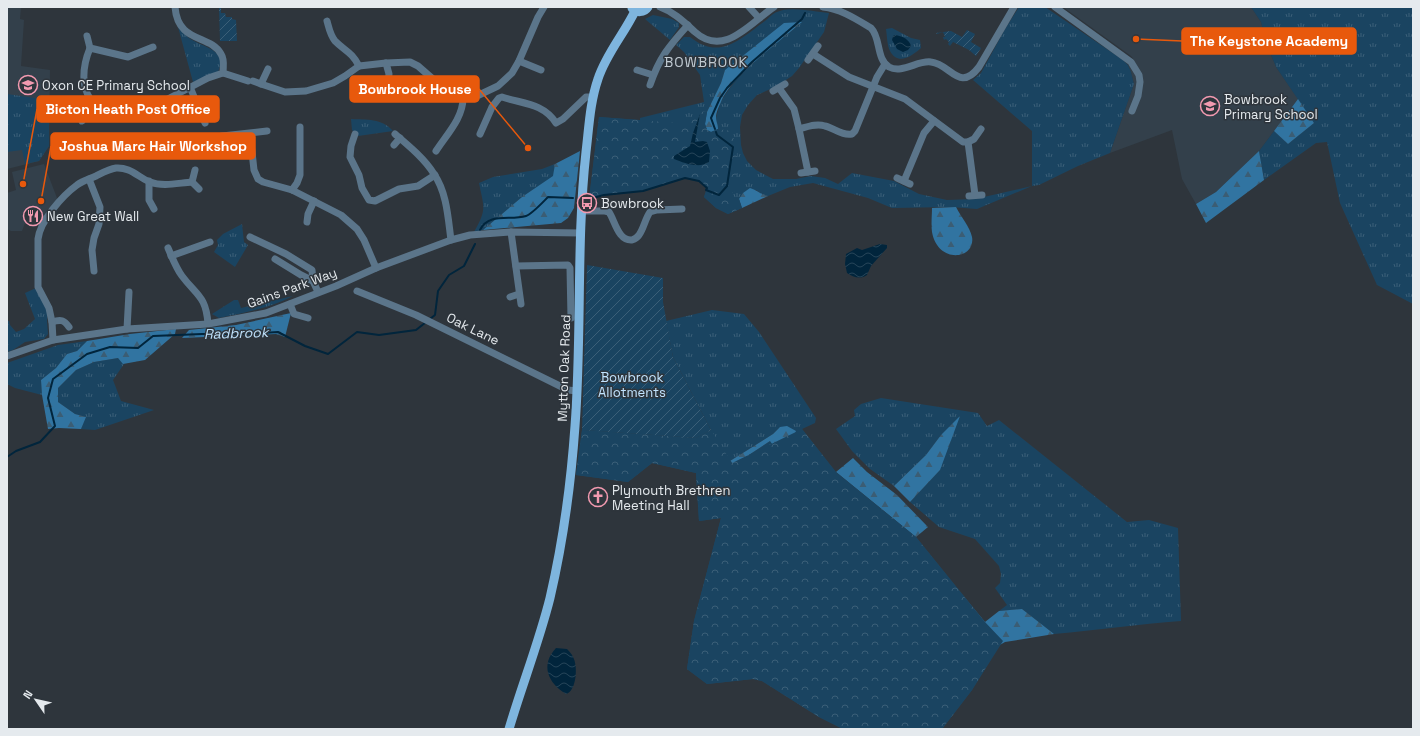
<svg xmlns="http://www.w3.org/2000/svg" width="1420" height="736" font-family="'Space Grotesk',sans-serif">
	<defs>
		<pattern id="grass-tufts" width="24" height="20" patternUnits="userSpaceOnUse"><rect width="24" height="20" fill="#1a4461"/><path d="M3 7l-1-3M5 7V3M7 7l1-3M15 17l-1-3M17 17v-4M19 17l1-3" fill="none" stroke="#3b5f78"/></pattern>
		<pattern id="forest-firs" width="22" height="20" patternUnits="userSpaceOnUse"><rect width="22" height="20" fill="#3174a1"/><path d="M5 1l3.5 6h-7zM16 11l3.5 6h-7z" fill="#3b5d74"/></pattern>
		<pattern id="park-crowns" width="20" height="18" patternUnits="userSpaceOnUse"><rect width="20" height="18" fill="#1a4461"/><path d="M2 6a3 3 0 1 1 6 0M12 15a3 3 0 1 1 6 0" fill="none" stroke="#3b5f78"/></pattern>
		<pattern id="garden-furrows" width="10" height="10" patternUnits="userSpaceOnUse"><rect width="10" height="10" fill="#1a4461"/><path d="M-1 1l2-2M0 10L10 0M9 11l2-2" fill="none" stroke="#3b5f78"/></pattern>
		<pattern id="water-waves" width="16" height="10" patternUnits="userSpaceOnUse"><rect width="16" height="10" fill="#01253c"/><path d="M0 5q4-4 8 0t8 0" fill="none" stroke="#264558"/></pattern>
	</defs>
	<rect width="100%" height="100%" fill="#2e353c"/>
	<!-- built -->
	<g fill="#33404b">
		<path d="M7,7H21L20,19L24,20L21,66L50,70L49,146L39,161L7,169Z"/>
		<path d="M1063,7H1251L1261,22L1267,45L1276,67L1298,99L1259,151L1216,192L1196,204L1182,179L1172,130L1110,153L1134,84L1131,72L1128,65L1134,60L1131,56Z"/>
		<path d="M44,164L57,198L56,204L40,225L34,227L25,223L22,231H11L7,229V193L16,190L12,172Z"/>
	</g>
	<!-- grass -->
	<g fill="url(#grass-tufts)" fill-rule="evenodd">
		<path d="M1019,7H1045L1123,60L1128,65L1131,72L1134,84L1110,153L1078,166L1039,185L1032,186L977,209L951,207L892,208L868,198L813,183L790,187L768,196L763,195L756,190L739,199L742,208L728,214L716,208L704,197L707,188L699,181L685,178L643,191L604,195L589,199L599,117L640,120V118L704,102L700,75L684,52L676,45L684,37H690C720,61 740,39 765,21C769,18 773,13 777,12C791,6 814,12 829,13L824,32L799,68L792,76L775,87L757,95L748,105L742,115L740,127L741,145L743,153L747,161L756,170L773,179H796L811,176L825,178L838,184L852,173L894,181L919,194L947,200L975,199L1032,186V131L973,80L981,73L1005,29ZM801,23C776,44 738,71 722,100C719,105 718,112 716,118L707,112L721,83L725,70Z"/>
		<path d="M1251,7H1413V304L1377,285L1340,203L1327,142L1316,143L1264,180L1259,151L1274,131L1288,144L1314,123L1276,67L1267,45L1261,22Z"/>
		<path d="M653,15L672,19L679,23V27L670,40L645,19Z"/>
		<path d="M178,27C181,30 185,35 189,38C201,47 229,49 218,72L193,82Z"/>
		<path d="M892,28L911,38L920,40L921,48C912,56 898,66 890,51C887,45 887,35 886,29Z"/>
		<path d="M7,94L49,100V146L39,161L25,164L22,150L7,152Z"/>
		<path d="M351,119C366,120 382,118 393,131L358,136L352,130Z"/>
		<path d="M555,164L554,176L522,197L483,230L474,232C487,209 484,208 479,183L493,177L542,169Z"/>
		<path d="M242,224L244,242L248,245L235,267L214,252L218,245L217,240L223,234Z"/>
		<path d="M36,288L48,310L47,321L48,334L44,339L25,342L13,350L7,352V321H9L10,325L16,332L24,329L35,319L25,293Z"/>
		<path d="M293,296C270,308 244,313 219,318L212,314L234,300H238L241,308Z"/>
		<path d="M712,310L744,314L759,332L816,418L815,423L802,429L856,498L878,507L916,537L965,598L970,607L974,628L995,652L972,690L942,729H843L819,717L762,681L753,679L707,684L687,669L694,621L721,518L699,521L696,473L652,463L628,482L576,475L582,430L696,438L711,430L673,357L666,321ZM780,427L770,441L732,466L730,461L773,434Z"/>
		<path d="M87,341L77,351L67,354L56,368L41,380L42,395L15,388L7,384V363L58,345Z"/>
		<path d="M118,358L124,364L113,380L121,401L154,410L95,430L81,429L85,417L75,414L58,402V388L76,370L94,362Z"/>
		<path d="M881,398L978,413L987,426L999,420L1127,522L1149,520L1178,528L1181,621C1139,624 1097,630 1054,634L1022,609L999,611L1007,605L995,588L1000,583L1001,574L999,566L975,539L939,527L910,502L940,470L941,435L926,455L894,486L870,469L852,451L836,429L855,416L854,410L861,404Z"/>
	</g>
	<!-- forest -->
	<g fill="url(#forest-firs)">
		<path d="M802,22C780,41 731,77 721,102C719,106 716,113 716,117C716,122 718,124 718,129L711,132L707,130L705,124L707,112L721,83L725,70L784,23Z"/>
		<path d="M1298,99L1314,123L1288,144L1274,131Z"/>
		<path d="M580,151L574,208L568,218L561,223L483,230L522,197L553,176L555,164Z"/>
		<path d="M1259,151L1264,180L1206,223L1196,204L1216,192Z"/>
		<path d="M750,188C757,190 761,195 768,196L742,208L739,199L743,193Z"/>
		<path d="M956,207C961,217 970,227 972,237C976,259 938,265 932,232C931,224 932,215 932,208Z"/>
		<path d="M291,313L285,337L276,334L182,338L189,330L236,325Z"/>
		<path d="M176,329L175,334L145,360L123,364L118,358L94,362L76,370L58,388V402L75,414L86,417L81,429L59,428L48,429L42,395L41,380L56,368L67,354L77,351L87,341L130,334Z"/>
		<path d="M960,416L940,470L910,502L894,486L926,455L941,435Z"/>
		<path d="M787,426L796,431L794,436L778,452L770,441L732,466L730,461L773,434L780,427Z"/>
		<path d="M853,458L867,472L897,495L928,527L916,537L836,472Z"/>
		<path d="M965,598L985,622L999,611L1022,609L1054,634L1005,642L998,646L995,652L974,628Z"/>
	</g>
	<!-- park -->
	<g fill="url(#park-crowns)">
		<path d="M697,111L707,112L705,124L707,130L711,132L718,129L731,131L737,148L736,190L729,195L731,198L739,199L742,208L728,214L716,208L704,197L707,188L699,181L685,178L643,191L604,195L589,199L599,117L690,124L695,112Z"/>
		<path d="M802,429L836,472L916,537L985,622L1003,641L972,690L942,729H843L819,717L762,681L753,679L707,684L687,669L694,621L721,518L699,521L696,473L652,463L628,482L576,475L582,430L696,438L711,430L732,463Z"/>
	</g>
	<!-- garden -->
	<g fill="url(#garden-furrows)">
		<path d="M219,8H221V13H225L226,17H232V19L236,20L237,41H220Z"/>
		<path d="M967,30L975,34L971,42L981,48L976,56L969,50L953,42L950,46L948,44L949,42L946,39L944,40L943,37H945L943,32L937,34L936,33L951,31L962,37Z"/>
		<path d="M587,265L663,278V302L673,357L711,430L696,438L582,430Z"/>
	</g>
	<!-- water -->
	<g fill="url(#water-waves)">
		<path d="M895,35C902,36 909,39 911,46L908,50L903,52L897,49L892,40L893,36Z"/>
		<path d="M700,114L695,142L703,141L707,142L710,151L709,162C699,169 684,163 674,159V156L690,146L693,133Z"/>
		<path d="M880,244L887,245V248L871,266L867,275C860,280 853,277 847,273L845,264L846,254L857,248L862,250Z"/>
		<path d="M556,648L567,649C569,651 572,654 573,657C578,665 577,691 566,694C548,683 540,665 556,648Z"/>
	</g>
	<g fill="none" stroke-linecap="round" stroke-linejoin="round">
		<!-- stream -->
		<g stroke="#01253c" stroke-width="2">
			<path d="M715,129L711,118L720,98L727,88L752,62L802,19L805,13"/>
			<path d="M589,199L604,195L643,191L685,178L699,181L707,188L706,190L719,195L727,186L733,147L717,135L716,132"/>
			<path d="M480,230C489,212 510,221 526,216C532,214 543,202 548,197L573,198"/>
			<path d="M7,457L16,451L40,442L55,426L48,398L53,379L87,354L110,347L138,348L153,336L202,334H245L278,332L305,346L328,354L357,332L379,335L416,330L435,315L438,291L449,275L464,266L475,244"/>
		</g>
		<!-- minor -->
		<g stroke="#5b758a" stroke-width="7">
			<path d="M660,7C674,12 684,22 695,32C724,58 750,23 774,7"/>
			<path d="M749,7L759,18"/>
			<path d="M823,7C841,9 856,19 871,28C881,38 876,59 889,67C902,74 918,60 931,62C951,64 959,93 979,67L1014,7"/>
			<path d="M1055,7L1131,62L1139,75L1140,82L1138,96L1132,111"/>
			<path d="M327,21C329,28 330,35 335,41C345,51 352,52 359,66"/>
			<path d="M87,36L90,48L128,57L153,47"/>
			<path d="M90,48C73,89 92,122 139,114L208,78L223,73C223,67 225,60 221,54C210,34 178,44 175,7"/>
			<path d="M813,54L849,77L905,99L963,142H968L974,139L981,129"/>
			<path d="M808,60L818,46"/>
			<path d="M519,61L541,70"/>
			<path d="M386,63L389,74L388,84"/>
			<path d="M268,69L261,84L285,92L306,91L333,83L345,76L359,66L386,63L410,62L418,66L450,94L463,98L479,95L498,86L512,73L519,61L538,17L544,7"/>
			<path d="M637,70L653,75"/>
			<path d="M223,73L248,81"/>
			<path d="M253,81L261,84"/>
			<path d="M650,85C659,58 669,46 688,25"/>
			<path d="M190,87L205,123"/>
			<path d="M779,88L794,109L799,129L808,172"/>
			<path d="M773,91L785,84"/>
			<path d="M55,109L80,110"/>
			<path d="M82,121L80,110L93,102"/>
			<path d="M799,129C807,127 816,123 825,126C834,128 842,136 852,134L855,131L877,77L885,64"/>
			<path d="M250,134L254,170L258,179L263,182L292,190L341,215L357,229L364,240L376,268"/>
			<path d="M355,134L351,146L350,157L359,175L362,188L369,200L375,201L399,189L418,186L435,175"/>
			<path d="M395,134C408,145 425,159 434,174C447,193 448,218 451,240"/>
			<path d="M480,134L492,107L499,98L502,97C523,104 543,103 556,123L563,119L586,97H593"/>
			<path d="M222,136L267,131"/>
			<path d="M968,142L975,195"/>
			<path d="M394,145L400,138"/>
			<path d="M436,151C447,134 463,118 463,98"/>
			<path d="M195,170L192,182L199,189"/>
			<path d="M801,173L815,171"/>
			<path d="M897,178L910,184"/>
			<path d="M89,179L100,207L99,224L94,238L92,250L94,271"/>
			<path d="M149,181V200L154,209"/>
			<path d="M904,181L924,133L934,121"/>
			<path d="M292,190L297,183L300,175V127"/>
			<path d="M969,196L982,195"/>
			<path d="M582,211H605L609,212C615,221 618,241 632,240C635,239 637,238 639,235C644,228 645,219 650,212L657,210L682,209"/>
			<path d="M307,222L308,214L314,201"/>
			<path d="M511,232L521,304"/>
			<path d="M250,237L286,254L312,270L313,281L318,292"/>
			<path d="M168,248C172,257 176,268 182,276C197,296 206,296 208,324"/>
			<path d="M171,256L210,242"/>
			<path d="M275,259L301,275L313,281"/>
			<path d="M516,266L568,265L570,268L571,318"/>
			<path d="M357,291L416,315L568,390L577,391"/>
			<path d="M510,297L519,294"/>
			<path d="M290,304L294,314L308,318"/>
			<path d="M52,322C61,319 64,320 69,327"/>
			<path d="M127,329L129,292"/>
			<path d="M53,340L52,322L49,308L38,287V239C40,221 62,196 77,185C82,181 89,179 96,176C102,173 109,169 116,168C130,167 138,177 150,182C163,187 178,183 192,182"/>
			<path d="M7,356L53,340L127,329L208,324L266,313L336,286L376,268L451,240L470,235L511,232L581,233"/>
		</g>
		<!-- major -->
		<g stroke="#7eb5de" stroke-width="9">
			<path d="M632,8C637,13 644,13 648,7"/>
			<path d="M509,729C522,685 539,642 550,598C563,542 571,483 575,426C582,335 576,243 586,152C589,127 590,102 598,79C606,54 624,34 635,11"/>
		</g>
	</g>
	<!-- icons -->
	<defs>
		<symbol id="school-ring" viewBox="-11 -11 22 22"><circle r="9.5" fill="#2e353c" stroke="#f29ab0" stroke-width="1.5"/><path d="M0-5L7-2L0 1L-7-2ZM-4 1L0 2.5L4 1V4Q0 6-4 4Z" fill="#f29ab0"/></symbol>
		<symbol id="bus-ring" viewBox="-11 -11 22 22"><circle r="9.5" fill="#2e353c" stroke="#f29ab0" stroke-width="1.5"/><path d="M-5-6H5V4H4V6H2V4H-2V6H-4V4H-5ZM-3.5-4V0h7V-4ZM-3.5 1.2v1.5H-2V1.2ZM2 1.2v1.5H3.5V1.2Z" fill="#f29ab0"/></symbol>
		<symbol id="restaurant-ring" viewBox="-11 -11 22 22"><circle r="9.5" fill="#2e353c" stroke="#f29ab0" stroke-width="1.5"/><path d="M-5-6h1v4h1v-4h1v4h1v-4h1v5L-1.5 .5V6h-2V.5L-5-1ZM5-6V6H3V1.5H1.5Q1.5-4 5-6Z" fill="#f29ab0"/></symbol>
		<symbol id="church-ring" viewBox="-11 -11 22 22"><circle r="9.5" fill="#2e353c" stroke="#f29ab0" stroke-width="1.5"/><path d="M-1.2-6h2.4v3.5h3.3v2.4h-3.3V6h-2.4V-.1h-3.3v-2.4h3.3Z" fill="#f29ab0"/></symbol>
	</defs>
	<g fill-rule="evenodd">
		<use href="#school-ring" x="17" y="74" width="22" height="22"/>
		<use href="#school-ring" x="1199" y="95" width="22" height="22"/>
		<use href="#bus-ring" x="576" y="192" width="22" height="22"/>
		<use href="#restaurant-ring" x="22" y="205" width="22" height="22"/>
		<use href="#church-ring" x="587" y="486" width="22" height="22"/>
	</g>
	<g text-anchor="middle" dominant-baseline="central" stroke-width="3" stroke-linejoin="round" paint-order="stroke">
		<!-- poi labels -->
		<g font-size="13" fill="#e5eaee" stroke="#2e353c" text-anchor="start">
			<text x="42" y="85">Oxon CE Primary School</text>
			<text x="1224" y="99">Bowbrook<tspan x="1224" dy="15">Primary School</tspan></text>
			<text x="601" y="203">Bowbrook</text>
			<text x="47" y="216">New Great Wall</text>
			<text x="612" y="490">Plymouth Brethren<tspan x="612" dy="15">Meeting Hall</tspan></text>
		</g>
		<!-- street labels -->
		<g font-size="13" fill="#e5eaee" stroke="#2e353c">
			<text transform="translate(292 288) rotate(-20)">Gains Park Way</text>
			<text transform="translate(473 329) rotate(26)">Oak Lane</text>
			<text transform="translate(564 368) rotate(-88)">Mytton Oak Road</text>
		</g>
		<!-- park labels -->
		<g font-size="13" fill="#c1e3fe" stroke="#2e353c">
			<text x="632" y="377">Bowbrook<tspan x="632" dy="15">Allotments</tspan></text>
		</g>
		<!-- neighbourhood labels -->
		<g font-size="14" letter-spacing="1" fill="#c1cbd3" stroke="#2e353c">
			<text x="706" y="62">BOWBROOK</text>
		</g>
		<!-- water labels -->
		<g font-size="14" font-style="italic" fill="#bee0fa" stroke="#2e353c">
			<text transform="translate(236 333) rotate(-2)">Radbrook</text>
		</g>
	</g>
	<!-- callouts -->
	<path fill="none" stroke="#e8590c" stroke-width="1.5" d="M1136 39L1182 41M528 148L479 89M23 184L37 109M41 201L51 146"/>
	<g fill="#e8590c" stroke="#2e353c" stroke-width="1.5">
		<circle cx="1136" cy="39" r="4"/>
		<circle cx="528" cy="148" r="4"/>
		<circle cx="23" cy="184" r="4"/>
		<circle cx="41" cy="201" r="4"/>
	</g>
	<g fill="#e8590c" stroke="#e8590c" stroke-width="1.5">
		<rect x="1182" y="28" width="174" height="26" rx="4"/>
		<rect x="350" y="76" width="129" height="26" rx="4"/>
		<rect x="37" y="96" width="182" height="26" rx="4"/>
		<rect x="51" y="133" width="204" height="26" rx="4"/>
	</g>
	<g font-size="14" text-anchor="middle" font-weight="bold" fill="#fff">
		<text x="1269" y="46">The Keystone Academy</text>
		<text x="415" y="94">Bowbrook House</text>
		<text x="128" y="114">Bicton Heath Post Office</text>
		<text x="153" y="151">Joshua Marc Hair Workshop</text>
	</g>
	<!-- border -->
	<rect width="1420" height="736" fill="none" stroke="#e5eaee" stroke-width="16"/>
	<!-- north arrow -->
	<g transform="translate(36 700) rotate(304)" stroke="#2e353c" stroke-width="3" paint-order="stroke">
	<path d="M0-3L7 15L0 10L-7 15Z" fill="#e5eaee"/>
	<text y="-6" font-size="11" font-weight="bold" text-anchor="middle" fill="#e5eaee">N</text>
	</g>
</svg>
